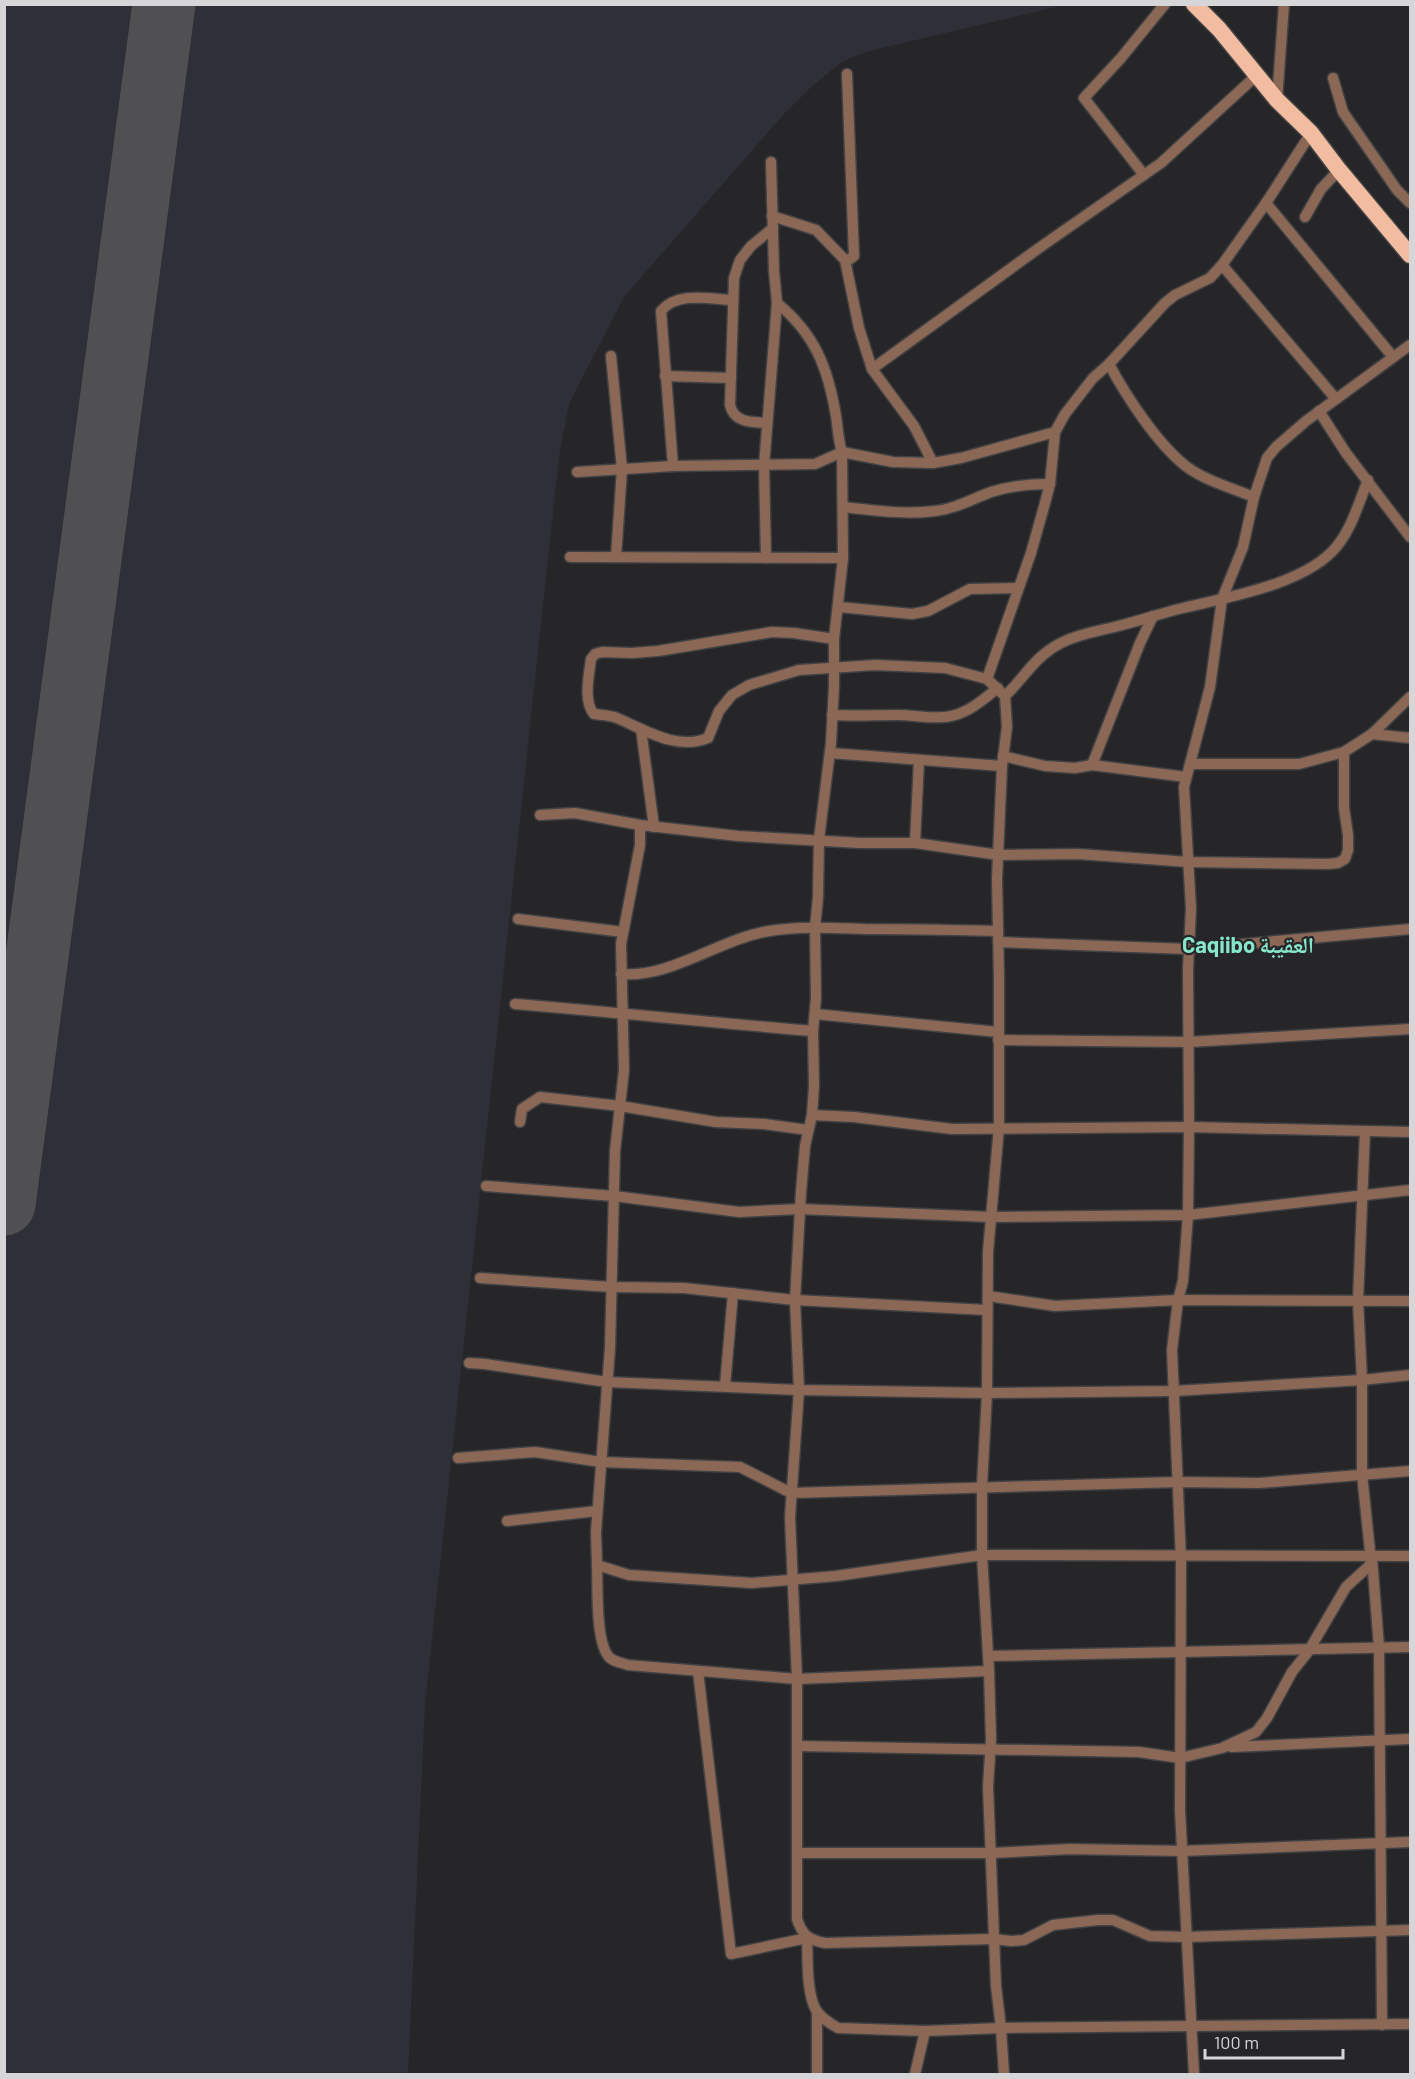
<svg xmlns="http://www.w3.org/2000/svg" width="1415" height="2079" font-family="Barlow,'Noto Naskh Arabic',sans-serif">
	<rect width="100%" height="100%" fill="#262629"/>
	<!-- built -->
	<path fill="#2e2f37" d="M5,5H1059L1056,7L869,51L843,61L812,86L785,113L624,297L569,404L559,457L425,1705L408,2074H5Z"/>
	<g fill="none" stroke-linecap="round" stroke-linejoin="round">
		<!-- runway -->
		<path stroke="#505052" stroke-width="63" d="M4,1204L164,4"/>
		<defs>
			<g id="minor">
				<path d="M1333,78L1343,112L1397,190L1410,203"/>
				<path d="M1277,100L1284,4"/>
				<path d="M771,162L774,271L777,303C815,334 828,368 836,416C838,428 838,440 842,452L843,558L834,639V686L831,743L819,839L818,897L815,928L816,998L813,1031L814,1086L812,1115L854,1117L952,1129L1189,1127L1410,1132"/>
				<path d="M1144,175L1084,98L1121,58L1165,4"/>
				<path d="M1266,203L1393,357"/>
				<path d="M772,216L816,230L845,260L850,259L854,256L847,74"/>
				<path d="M1305,217L1321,189L1339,170"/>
				<path d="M845,260L859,328L872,369L914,426L933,463"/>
				<path d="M1222,265L1336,399"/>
				<path d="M611,356L622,469L616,557"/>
				<path d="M1109,364C1126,396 1158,445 1187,467C1206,481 1232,488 1254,497"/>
				<path d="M872,369L1039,248L1161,163L1257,75"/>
				<path d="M665,376L731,378"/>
				<path d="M1319,411L1346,453L1410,537"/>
				<path d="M767,423C752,422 734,423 730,405L734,278L740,260L751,246L773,228"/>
				<path d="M673,466L661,311C677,291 710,299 733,300"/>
				<path d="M577,472L673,466L815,464L842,452L893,462L933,463L961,458L1055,432"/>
				<path d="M843,507C873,510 904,515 935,511C955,509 972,499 991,492C1010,486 1030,484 1050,484"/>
				<path d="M570,557L843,558"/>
				<path d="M766,558L764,466L777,303"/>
				<path d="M839,607L912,614L928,611L970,589L1018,588"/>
				<path d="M834,639L794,633L772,632L658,651L632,653L602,652L595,654L591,659C589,675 583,702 594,714C601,715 610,715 617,718C645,730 677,751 708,738L719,711L732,695L749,685L799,670L875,665L945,668L987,679L1005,696L1007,727L1002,766L997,879L999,978V1127L988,1252L987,1393L982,1486V1555L989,1671L991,1739L988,1787L996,1986L1001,2028L1004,2074"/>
				<path d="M987,679L1031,553L1045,503L1050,484L1055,432L1065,414L1093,378L1109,364L1165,303L1175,295L1210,278L1222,265L1266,203L1311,133"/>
				<path d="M1005,696C1026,676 1034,657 1061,643C1080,633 1101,631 1122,625C1142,620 1162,613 1183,608C1228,597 1307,584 1337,546C1352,528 1359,502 1368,480"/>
				<path d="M832,715C854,716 876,715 898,715C919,715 943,722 963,712C976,707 987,696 998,688"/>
				<path d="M641,729L654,827"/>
				<path d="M1372,734L1410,738"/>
				<path d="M830,753L1002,766"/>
				<path d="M1003,756L1045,766L1075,768L1092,765L1186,777"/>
				<path d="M1191,764H1299L1344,752"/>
				<path d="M1092,765L1140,643L1153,616"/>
				<path d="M540,815L575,813L640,825L738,836L860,843H915L999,855L1078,854L1189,862L1328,864L1338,863L1345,859L1348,850V835L1344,808V752L1372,734L1410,697"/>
				<path d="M640,825V845L621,944L624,1070L615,1151L610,1348L596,1532L597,1565L629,1575L752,1583L836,1576L982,1555L1410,1556"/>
				<path d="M915,843L919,760"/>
				<path d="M518,919L623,932"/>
				<path d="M998,942L1188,949L1410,929"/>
				<path d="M621,974C672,978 719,939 769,931C800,926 833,928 865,929C909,929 954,930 998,931"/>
				<path d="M515,1004C614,1012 713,1023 813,1031"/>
				<path d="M815,1014L998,1032"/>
				<path d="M998,1040L1189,1042L1410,1029"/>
				<path d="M812,1115L805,1146L801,1192L795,1300L799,1390L790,1517L797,1679V1919C802,1935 809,1940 825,1943L994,1939L1011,1941L1024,1940L1053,1925L1098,1920H1113L1150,1936L1186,1937L1410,1930"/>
				<path d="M520,1122L522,1109L540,1097L620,1106L716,1122L764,1124L808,1130"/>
				<path d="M486,1186L614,1196L739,1212L800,1209L991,1217L1188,1215L1410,1190"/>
				<path d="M480,1278L611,1287L684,1288L795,1300L987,1310"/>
				<path d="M988,1296L1055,1306L1178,1300L1410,1301"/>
				<path d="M469,1363L485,1364L607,1382L799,1390L987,1393L1174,1391L1362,1380L1410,1375"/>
				<path d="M725,1386L733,1293"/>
				<path d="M458,1458L535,1452L601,1462L740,1467L791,1493L1178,1482L1259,1483L1410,1471"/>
				<path d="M507,1521L597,1511"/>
				<path d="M1372,1558L1379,1647L1382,2025"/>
				<path d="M597,1565C598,1586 595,1644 610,1658C615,1662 622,1663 628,1665L797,1679L989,1671"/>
				<path d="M989,1656L1410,1647"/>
				<path d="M698,1671L731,1954L807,1938C808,1958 806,1992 816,2010C821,2018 829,2023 838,2028L925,2031"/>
				<path d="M797,1746L1139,1752L1180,1758L1222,1748L1256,1732L1267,1718L1292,1672L1308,1652L1346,1587L1369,1566L1371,1561L1362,1474V1380L1358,1301L1365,1131"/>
				<path d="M1231,1747L1410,1739"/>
				<path d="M798,1853H991L1070,1849L1182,1851L1410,1842"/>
				<path d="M817,2012V2074"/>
				<path d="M915,2074L925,2031L1001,2028L1410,2024"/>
				<path d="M1194,2074L1180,1810L1181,1560L1172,1350L1178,1300L1183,1281L1188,1215L1189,1127L1188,969L1191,909L1184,787L1210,687L1222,599L1243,547L1254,497L1267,458L1276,447L1306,421L1410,345"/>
			</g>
			<path id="trunk" d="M1194,4L1219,29L1277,100L1311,133L1339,170L1410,255"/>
		</defs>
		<!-- minor casing -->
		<use href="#minor" stroke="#424245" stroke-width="13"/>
		<!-- trunk casing -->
		<use href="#trunk" stroke="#424245" stroke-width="19"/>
		<!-- minor -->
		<use href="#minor" stroke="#8b6855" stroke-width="10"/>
		<!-- trunk -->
		<use href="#trunk" stroke="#f2bca0" stroke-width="16"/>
	</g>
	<g text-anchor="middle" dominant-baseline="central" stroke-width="4.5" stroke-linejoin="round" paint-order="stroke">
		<!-- district labels -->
		<g font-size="22" font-weight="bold" fill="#86e6ca" stroke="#262629">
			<text x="1248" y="944">Caqiibo العقيبة</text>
		</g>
	</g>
	<!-- border -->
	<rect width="1415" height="2079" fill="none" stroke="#d6d6d8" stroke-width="12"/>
	<!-- scale -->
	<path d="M1205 2049v9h138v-9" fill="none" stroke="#d6d6d8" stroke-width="3"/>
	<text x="1214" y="2049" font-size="18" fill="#d6d6d8" stroke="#262629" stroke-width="4.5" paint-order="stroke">100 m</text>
</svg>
